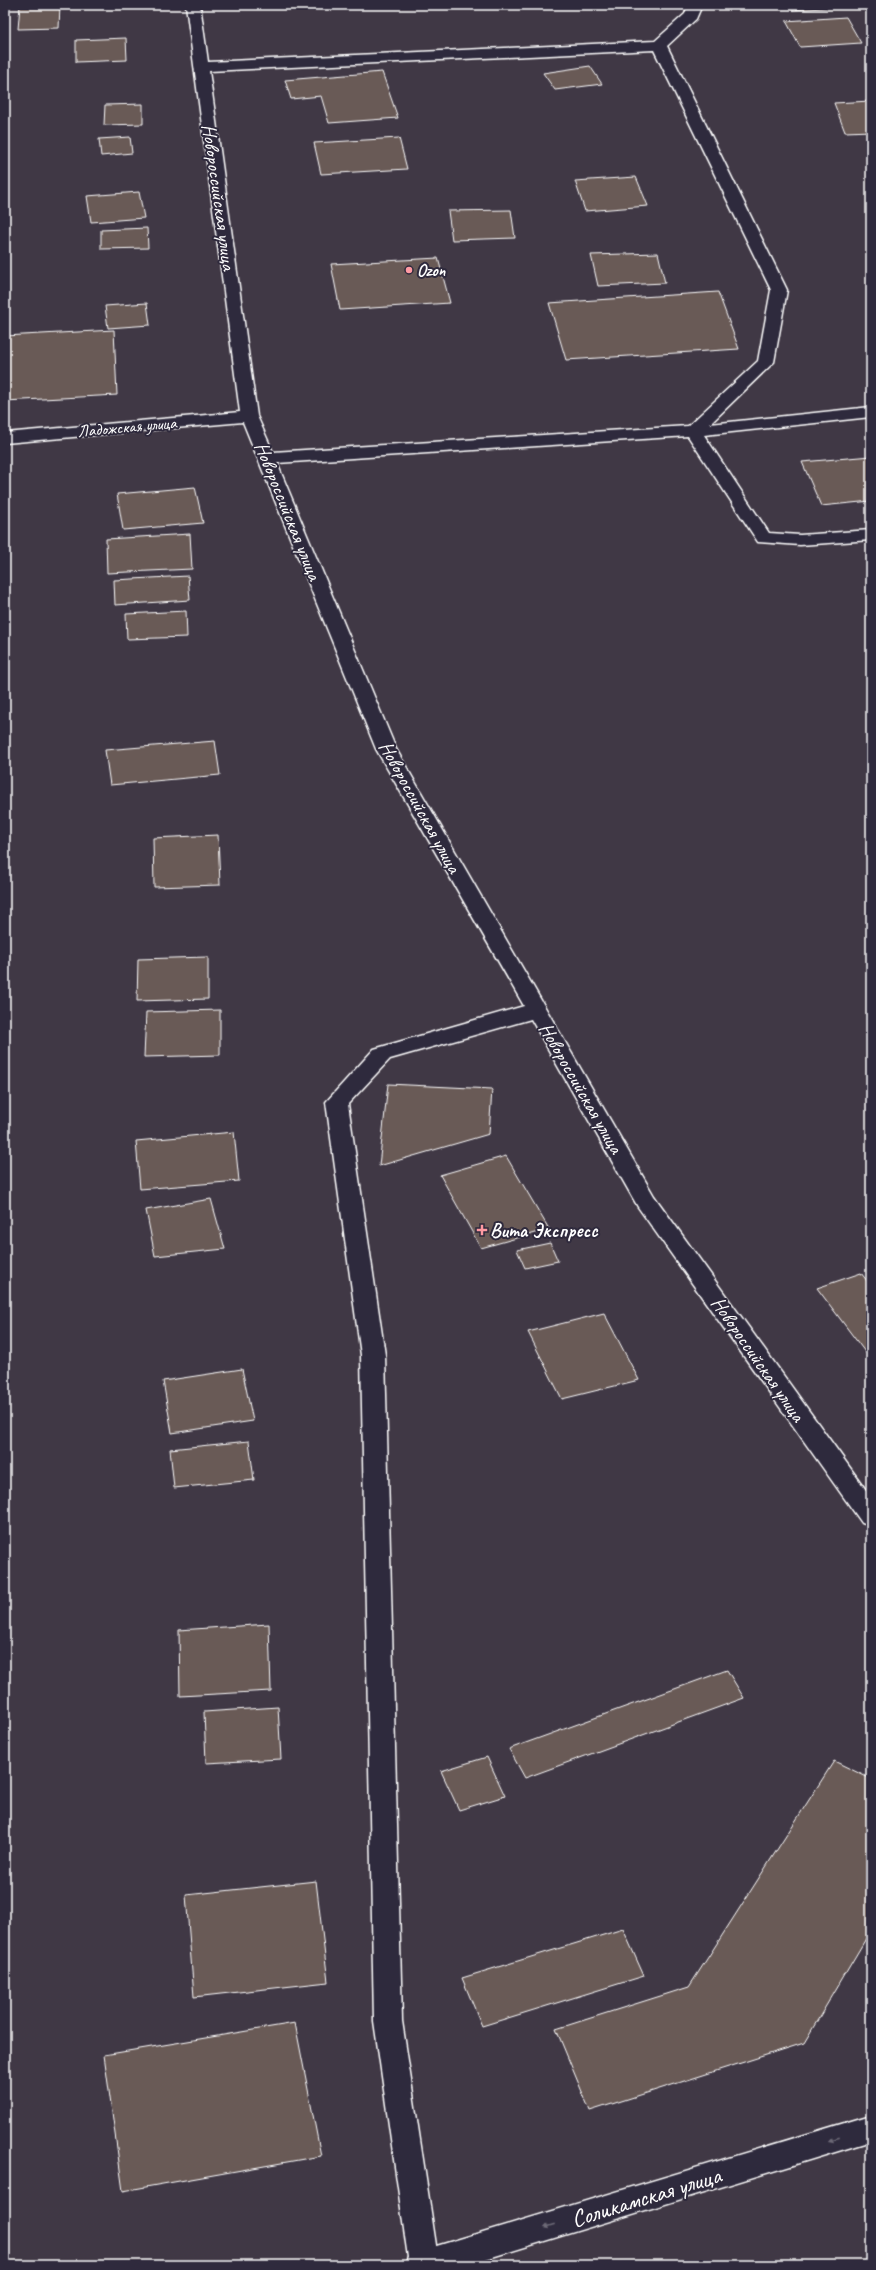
<svg xmlns="http://www.w3.org/2000/svg" width="876" height="2270" font-family="Caveat,sans-serif">
	<rect width="100%" height="100%" fill="#403845"/>
	<filter id="ink" filterUnits="userSpaceOnUse"><feTurbulence type="fractalNoise" baseFrequency=".025" numOctaves="2"/><feDisplacementMap in="SourceGraphic" scale="8" xChannelSelector="R" yChannelSelector="G"/><feConvolveMatrix kernelMatrix="1 2 1 2 8 2 1 2 1" color-interpolation-filters="sRGB"/></filter>
	<g filter="url(#ink)">
		<!-- building -->
		<g fill="#695a57" stroke="#fff">
			<path d="M60,5L59,28L18,29L20,6Z"/>
			<path d="M789,5H853L854,6L792,10Z"/>
			<path d="M846,17L861,43L800,47L786,21Z"/>
			<path d="M126,38L127,60L76,62V40Z"/>
			<path d="M590,66L602,84L555,90L543,73Z"/>
			<path d="M382,72L398,118L329,123L321,96L291,99L285,80Z"/>
			<path d="M871,101V131L845,132L834,103Z"/>
			<path d="M143,104V124L104,125L105,105Z"/>
			<path d="M130,137L132,153L101,156L99,139Z"/>
			<path d="M399,138L407,169L321,174L314,143Z"/>
			<path d="M636,177L648,206L585,211L575,181Z"/>
			<path d="M139,192L144,218L91,222L87,196Z"/>
			<path d="M511,210L515,238L452,240L448,211Z"/>
			<path d="M147,228L148,248L101,249V230Z"/>
			<path d="M658,253L665,283L598,286L591,255Z"/>
			<path d="M438,258L450,303L340,310L331,264Z"/>
			<path d="M718,292L739,349L566,360L549,303Z"/>
			<path d="M147,303L150,325L108,328L105,306Z"/>
			<path d="M114,330L117,395L5,401V336Z"/>
			<path d="M871,456V501L821,506L802,462Z"/>
			<path d="M195,487L203,523L123,530L117,494Z"/>
			<path d="M190,534L192,569L107,573L106,539Z"/>
			<path d="M188,576L190,600L115,605L114,580Z"/>
			<path d="M186,611L187,637L127,639L126,614Z"/>
			<path d="M215,741L220,775L110,785L105,750Z"/>
			<path d="M218,835L220,885L154,887L153,838Z"/>
			<path d="M208,957V999L137,1001L138,959Z"/>
			<path d="M220,1010V1055L144,1057L146,1012Z"/>
			<path d="M388,1084L492,1089L489,1134L379,1166Z"/>
			<path d="M234,1132L239,1181L140,1189L136,1141Z"/>
			<path d="M506,1156L549,1229L481,1248L440,1175Z"/>
			<path d="M211,1199L225,1249L155,1256L146,1210Z"/>
			<path d="M550,1243L558,1261L525,1268L517,1250Z"/>
			<path d="M861,1273L871,1286V1360L817,1288Z"/>
			<path d="M604,1313L639,1380L562,1399L528,1332Z"/>
			<path d="M242,1369L253,1421L172,1433L163,1381Z"/>
			<path d="M249,1441L254,1480L174,1488L170,1449Z"/>
			<path d="M269,1624L271,1691L180,1696L179,1630Z"/>
			<path d="M727,1670L744,1698L525,1778L509,1749Z"/>
			<path d="M278,1707L281,1759L206,1763L204,1712Z"/>
			<path d="M487,1757L505,1796L459,1810L441,1771Z"/>
			<path d="M834,1761L871,1779V1930L804,2043L590,2111L556,2029L689,1987Z"/>
			<path d="M316,1881L328,1982L194,1997L186,1895Z"/>
			<path d="M623,1929L644,1976L482,2026L462,1978Z"/>
			<path d="M295,2023L321,2156L123,2191L104,2055Z"/>
		</g>
		<g fill="none" stroke-linecap="round" stroke-linejoin="round">
			<defs>
				<path id="minor" d="M186,5H200L208,62L655,41L685,14L688,5H702L696,19L667,46L787,290L774,362L710,424L871,407V417L704,435L769,533L800,535L871,530V540L800,545L758,542L688,436L277,463L396,749L654,1196L871,1497V1526L862,1523L638,1207L531,1019L390,1059L348,1104L385,1355L402,2021L439,2265L409,2264L374,2021L361,1355L326,1102L374,1049L524,1006L376,749L243,422L5,443V433L240,412ZM654,50L771,290L758,361L688,426L273,452L257,416L209,71Z"/>
				<path id="major" d="M871,2115V2141L466,2265H405L409,2255L420,2251Z"/>
			</defs>
			<!-- minor casing -->
			<use href="#minor" stroke="#fff" stroke-width="3"/>
			<!-- major casing -->
			<use href="#major" stroke="#fff" stroke-width="3"/>
			<!-- minor -->
			<use href="#minor" fill="#2f2a3d" fill-rule="evenodd"/>
			<!-- major -->
			<use href="#major" fill="#2f2a3d" fill-rule="evenodd"/>
		</g>
		<!-- one-way arrows -->
		<defs><path id="oneway-solid" d="M-6-.8H1V-3.2L6.5 0L1 3.2V.8H-6Z"/></defs>
		<g fill="#6d6a77">
			<use href="#oneway-solid" transform="translate(834 2139) rotate(163)"/>
			<use href="#oneway-solid" transform="translate(549 2226) rotate(163)"/>
		</g>
	</g>
	<!-- markers -->
	<g fill="#ff9aa2" stroke="#2f2a3d" stroke-width="1.5">
		<circle cx="409" cy="270" r="4"/>
		<path d="M480 1224h4v4h4v4h-4v4h-4v-4h-4v-4h4z"/>
	</g>
	<g text-anchor="middle" dominant-baseline="central" stroke-width="4" stroke-linejoin="round" paint-order="stroke">
		<!-- far-poi labels -->
		<g font-size="17" font-weight="bold" fill="#fff" stroke="#2f2a3d" text-anchor="start">
			<text x="417" y="270">Ozon</text>
		</g>
		<!-- far-street labels -->
		<g font-size="17" fill="#fff" stroke="#2f2a3d">
			<text transform="translate(127 427) rotate(-5)">Ладожская улица</text>
		</g>
		<!-- street labels -->
		<g font-size="20" fill="#fff" stroke="#2f2a3d">
			<text transform="translate(219 197) rotate(82)">Новороссийская улица</text>
			<text transform="translate(288 511) rotate(68)">Новороссийская улица</text>
			<text transform="translate(420 807) rotate(61)">Новороссийская улица</text>
			<text transform="translate(581 1088) rotate(60)">Новороссийская улица</text>
			<text transform="translate(758 1359) rotate(55)">Новороссийская улица</text>
		</g>
		<!-- poi labels -->
		<g font-size="20" font-weight="bold" fill="#fff" stroke="#2f2a3d" text-anchor="start">
			<text x="490" y="1230">Вита Экспресс</text>
		</g>
		<!-- near-street labels -->
		<g font-size="24" fill="#fff" stroke="#2f2a3d">
			<text transform="translate(646 2197) rotate(-17)">Соликамская улица</text>
		</g>
	</g>
	<!-- margin -->
	<rect width="876" height="2270" fill="none" stroke="#2f2a3d" stroke-width="20"/>
	<rect x="10" y="10" width="856" height="2250" fill="none" stroke="#fff" stroke-width="1.5" filter="url(#ink)"/>
</svg>
